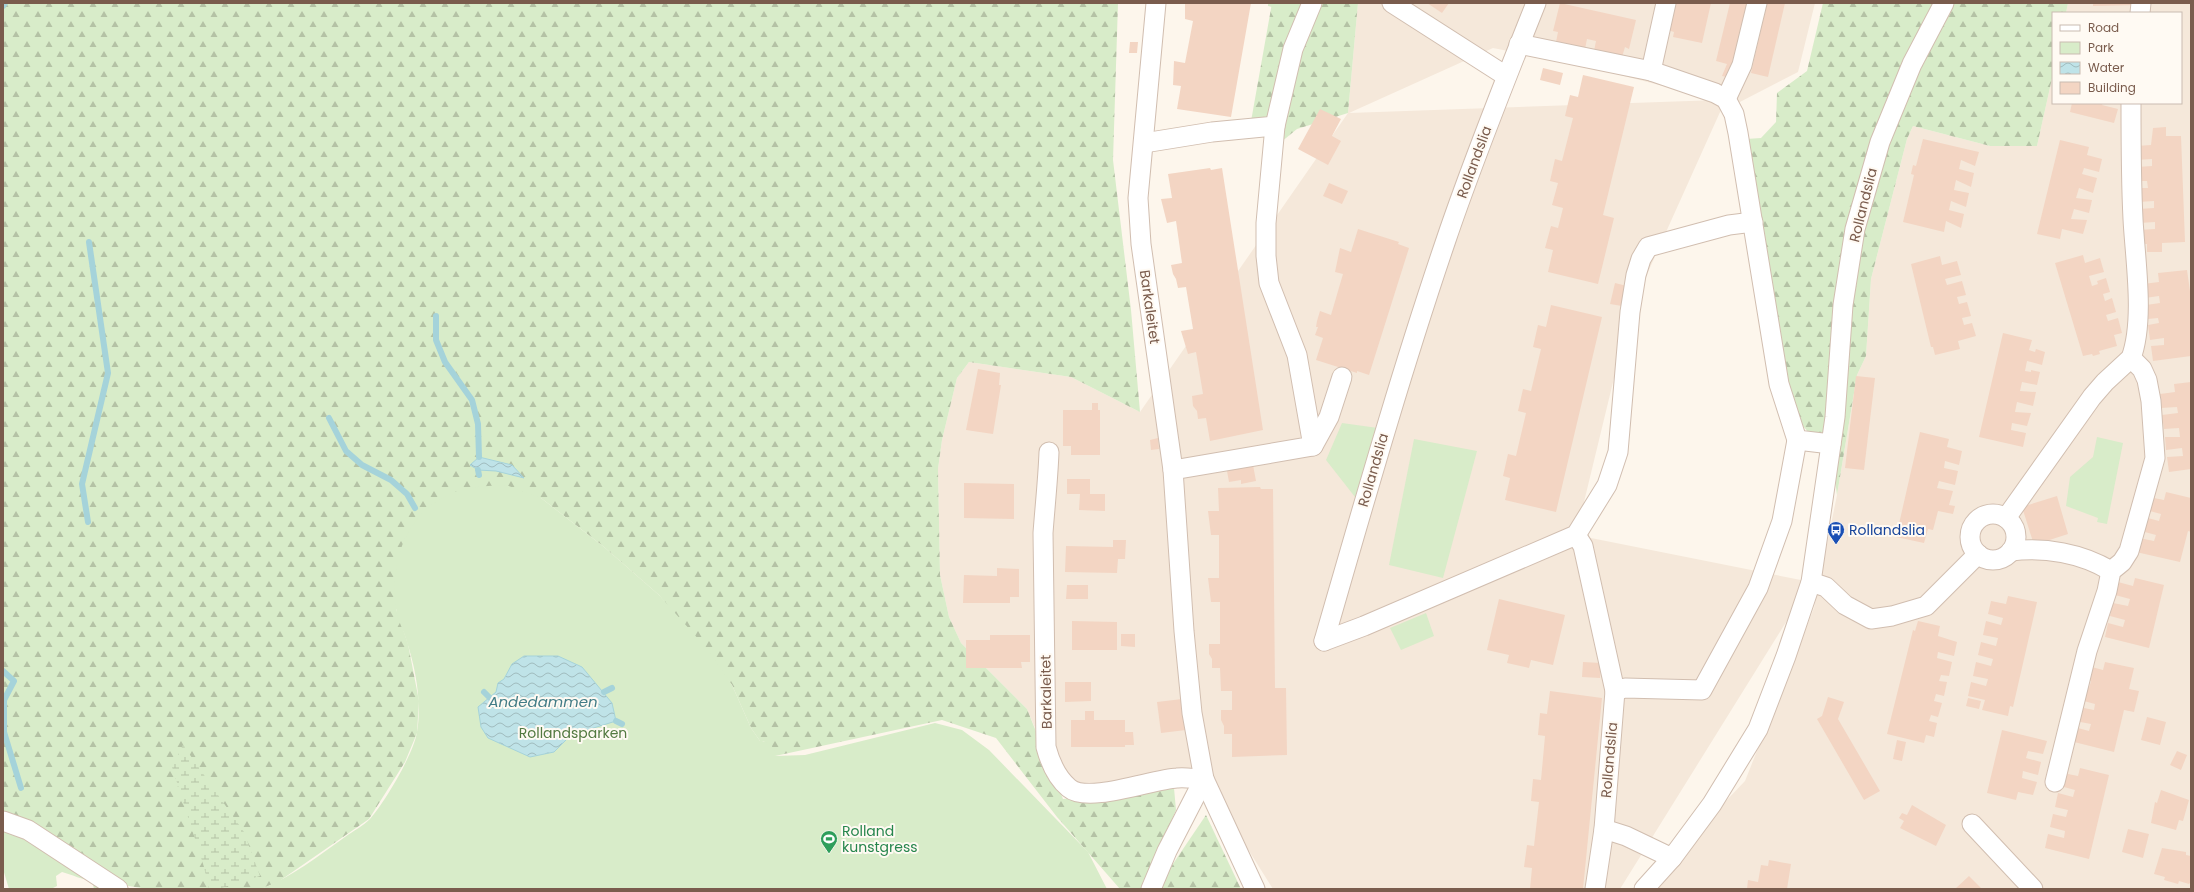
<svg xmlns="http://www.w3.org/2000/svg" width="2194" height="892" font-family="Poppins,sans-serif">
	<defs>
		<pattern id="forest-firs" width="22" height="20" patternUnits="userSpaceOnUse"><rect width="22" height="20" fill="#d8ecc9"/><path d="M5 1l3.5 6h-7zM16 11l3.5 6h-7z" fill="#b4c2a5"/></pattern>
		<pattern id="wetland-marsh" width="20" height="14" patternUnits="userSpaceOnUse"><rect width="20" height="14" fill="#d8ecc9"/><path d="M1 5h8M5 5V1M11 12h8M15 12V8" fill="none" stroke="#b4c2a5"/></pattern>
		<pattern id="water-waves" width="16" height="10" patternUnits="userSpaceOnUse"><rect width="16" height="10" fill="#bfe3e8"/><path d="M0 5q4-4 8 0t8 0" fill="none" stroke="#a0bbbe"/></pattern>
	</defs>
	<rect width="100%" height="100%" fill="#fdf6ec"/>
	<!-- residential -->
	<g fill="#f5e8da" fill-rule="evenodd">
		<path d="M1358,3H1815L1798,72L1736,104L1725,101L1630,312L1576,535L1811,582L1620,889H1273L1204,779L1085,793L1050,764L1027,709L961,643L949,617L940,575L938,469L942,440L957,378L969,362L1071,377L1140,412L1348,113ZM1493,48L1581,65L1718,100L1349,113Z"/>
		<path d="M2068,3H2191V889H1642L1745,781L1814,608L1837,495L1857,375L1866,356L1871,279L1907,139L1913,126L1990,146H2037L2053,74V103H2181V13H2066Z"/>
	</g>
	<!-- forest -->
	<g fill="url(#forest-firs)">
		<path d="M3,3H1118L1113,160L1131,310L1140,412L1071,377L969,362L957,378L942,440L938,469L940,575L949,617L961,643L1027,709L1063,799L1174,788L1176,810L1143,888L1120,889L1057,817L996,738L942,720L775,756L764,741H760L751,728L732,685L659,595L604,547L541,498L396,609L408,644L419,701L417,733L405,762L369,819L278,882L261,889H148L122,885L3,813Z"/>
		<path d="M1272,3H1358L1348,113L1297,129L1275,147L1250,127Z"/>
		<path d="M1823,3H2068L2066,13H2053V74L2037,146H1990L1913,126L1907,139L1871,279L1866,356L1857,375L1837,495L1833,465L1820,445L1802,425L1794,410L1785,378L1780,327L1772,295L1746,139L1761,138L1776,122L1777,93L1807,71Z"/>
		<path d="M1206,815L1241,889H1156Z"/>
	</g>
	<!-- wetland -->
	<path fill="url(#wetland-marsh)" d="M183,745L244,832L260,876L218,889H209L204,867L172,767Z"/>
	<!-- green -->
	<g fill="#d8ecc9">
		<path d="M1268,3H1306L1303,14L1268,6Z"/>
		<path d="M1342,423L1378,428L1355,497L1326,460Z"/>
		<path d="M2097,437L2123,443L2107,524L2097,522L2098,518L2066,506L2070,477L2093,457Z"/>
		<path d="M1414,439L1477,451L1443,578L1389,565Z"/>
		<path d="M506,485L541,498L604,547L659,595L708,650L732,685L751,728L760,741C769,741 775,747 775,756L805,755L935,723L962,730L989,750L1088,852L1107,889H261C292,877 318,856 345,837C353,831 363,826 370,819C385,802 414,753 417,732C422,703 416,670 407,642C404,631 397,619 396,608C390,562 405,514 450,494C468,486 487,486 506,485Z"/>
		<path d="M1426,613L1434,636L1401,650L1390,628Z"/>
		<path d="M3,826C39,836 74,868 105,889H94L92,880C82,880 73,875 62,872L56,876L57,886L51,889H9L3,869Z"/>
	</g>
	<!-- water -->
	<g fill="url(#water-waves)" stroke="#a5d3da">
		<path d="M479,457L512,465L524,478L496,471L478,470L470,465Z"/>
		<path d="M524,656H558L582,667L612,703L616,721L571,735L554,752L530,757L488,738L481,727L478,707L496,692L498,683L504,679L512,664Z"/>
	</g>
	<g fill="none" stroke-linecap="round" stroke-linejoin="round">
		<!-- stream -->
		<g stroke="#a5d3da" stroke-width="6">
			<path d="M3,6L5,3"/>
			<path d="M436,316V340L445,362L472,400L478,424L479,457"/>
			<path d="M329,418L346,451L362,465L391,480L407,494L415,508"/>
			<path d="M478,470L479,475"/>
			<path d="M88,522L82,484L108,373L89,242"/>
			<path d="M3,671L14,681L4,700V732L21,788"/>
			<path d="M484,692L490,698"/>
			<path d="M604,692L612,688"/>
			<path d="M616,721L622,724"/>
		</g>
	</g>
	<!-- building -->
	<g fill="#f3d5c3">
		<path d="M1185,3H1251L1231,117L1177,109L1181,86L1173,85L1174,61L1185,63L1193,21L1185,19Z"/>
		<path d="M1427,3H1449L1442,13Z"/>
		<path d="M1560,3L1636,20L1629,49L1625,47L1622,57L1594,51L1596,41L1587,39L1585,49L1556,42L1558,32L1553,31Z"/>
		<path d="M1670,3H1711L1702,43L1673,37L1674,32L1664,29Z"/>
		<path d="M1730,3H1748L1731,78L1722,76L1727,64L1716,61Z"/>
		<path d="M1767,3H1785L1768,77L1751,73Z"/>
		<path d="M2093,3H2138V5L2093,6Z"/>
		<path d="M1130,42H1138L1137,53H1129Z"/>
		<path d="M1543,68L1563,73L1560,85L1540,80Z"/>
		<path d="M1583,75L1634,87L1603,215L1614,218L1598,284L1548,272L1553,250L1545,248L1551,226L1558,228L1563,208L1552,205L1558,183L1550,181L1555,159L1562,161L1573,118L1565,116L1570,95L1578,97Z"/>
		<path d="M2072,103H2103L2102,105L2118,109L2114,123L2070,112Z"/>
		<path d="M1320,109L1341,119L1332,136L1341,141L1328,165L1298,149Z"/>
		<path d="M2166,127V136H2181L2185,242L2162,243V252H2147V244H2139V230L2155,229V222L2139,223L2138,209L2154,208V201L2138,202L2137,188H2148L2147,181H2137V167L2152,166V159L2136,160V146L2151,145L2153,128Z"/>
		<path d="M1923,139L1979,152L1975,166L1961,160L1959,169L1974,173L1971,187L1956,180L1954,190L1969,193L1966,207L1951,201L1949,210L1964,214L1961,228L1946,221L1944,232L1903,222L1914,175L1911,174L1913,165L1916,166Z"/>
		<path d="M2060,140L2089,147L2087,155L2102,159L2099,172L2084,168L2082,174L2097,178L2093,193L2079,188L2076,198L2092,200L2089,213L2074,209L2071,219L2087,220L2083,234L2062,229L2060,239L2037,234Z"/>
		<path d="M1210,168L1211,170L1222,168L1263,430L1210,441L1206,418L1198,419L1197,411L1193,406L1192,396L1203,394L1196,352L1188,354L1181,331L1193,329L1186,287L1178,288L1176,279L1173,274L1171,265L1182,263L1176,221L1167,223L1161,199L1172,198L1168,174Z"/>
		<path d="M1329,183L1348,191L1342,204L1323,196Z"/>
		<path d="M1358,229L1399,242L1398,244L1409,248L1369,375L1357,371V373L1316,360L1323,338L1315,335L1318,327H1316L1317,321L1320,311L1331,315L1343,274L1335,272L1340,248L1351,252Z"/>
		<path d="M2083,255L2085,263L2100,258L2104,272L2089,276L2092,286L2098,284L2097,281L2106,278L2110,292L2103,294L2105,301L2112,298L2116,312L2106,315L2108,321L2118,318L2122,333L2114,335L2117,346L2099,351L2100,354L2093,356L2092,354L2083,356L2055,263Z"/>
		<path d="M1940,256L1942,265L1957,261L1961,275L1945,279L1947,285L1962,281L1966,295L1957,297L1959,304L1967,302L1971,316L1962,318L1964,325L1972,323L1976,336L1958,341L1960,349L1935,355L1933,347H1931L1911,264Z"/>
		<path d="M2187,270L2191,298V356L2153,361L2151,346L2164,345V338L2150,340L2148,325L2159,323L2158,318L2148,319L2146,305L2160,303L2159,296L2145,298L2143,284L2159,282L2158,273Z"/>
		<path d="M1615,283L1627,286L1622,306L1610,304Z"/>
		<path d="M1551,305L1602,317L1556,512L1505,500L1510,478L1503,476L1508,454L1516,456L1526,413L1518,411L1523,389L1531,391L1541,349L1533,347L1538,325L1546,327Z"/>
		<path d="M2003,333L2032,340L2029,350L2035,352L2036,349L2045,352L2042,365L2027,361L2025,371L2031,372V370L2040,372L2037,385L2022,382L2020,391L2036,392L2033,406L2017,402L2015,412L2031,413L2027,426L2012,423L2011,430L2026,433L2023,447L1979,437Z"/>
		<path d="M978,369L1000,373L999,385H1001L993,434L966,430Z"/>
		<path d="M1856,376L1875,378L1864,470L1845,468Z"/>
		<path d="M2191,382V469L2169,472L2167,457L2183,456L2182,448L2166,450L2165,437H2180L2179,428L2164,429L2162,415L2178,413L2177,407L2161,408L2160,394L2175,392L2174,384Z"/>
		<path d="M1092,403H1098V410H1100V455H1071V446H1063V410H1092Z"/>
		<path d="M1920,432L1949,439L1947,447L1962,451L1959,465L1945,461L1944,468L1958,471L1955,485L1939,481L1937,488L1953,491L1949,505L1955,506L1953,514L1938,511L1933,530L1928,529L1924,543L1896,537Z"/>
		<path d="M1158,438L1159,449L1151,450L1150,440Z"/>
		<path d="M1253,465L1256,481L1241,484V480L1229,482L1227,471Z"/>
		<path d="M1067,479H1090V494H1105V511L1079,510L1080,494H1067Z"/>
		<path d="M964,483L1014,484V519L964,518Z"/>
		<path d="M1260,487L1261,489H1273L1275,688H1286L1287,755L1232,757V734H1224V726L1221,720V710H1232V691H1221L1220,668H1212V659L1209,654V644H1220V602H1211L1208,578H1219V535H1211L1208,511H1219L1218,488Z"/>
		<path d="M2166,492L2191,498V532L2188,531L2180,562L2136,552L2139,538L2154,541L2156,535L2141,531L2144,517L2159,521L2161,514L2146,510L2149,497L2164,500Z"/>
		<path d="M2057,496L2068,534L2034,545L2022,507Z"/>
		<path d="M1113,540H1126L1125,559H1118L1117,573L1065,572L1066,546L1113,547Z"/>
		<path d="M997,568L1019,569V597H1010V603H963L964,575L997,576Z"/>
		<path d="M2135,578L2164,585L2149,648L2105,637L2108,623L2123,627L2125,620L2110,616L2113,603L2128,606L2130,599L2115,595L2118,582L2133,586Z"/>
		<path d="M1067,585H1088V599H1066Z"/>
		<path d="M2008,596L2037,602L2013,707L2010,706L2008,716L1982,710L1985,700L1968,696L1971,682L1986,686L1988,679L1973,676L1976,662L1991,666L1993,659L1978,655L1981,642L1996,646L1998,638L1983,635L1986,621L2001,625L2003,618L1988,614L1991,601L2006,604Z"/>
		<path d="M1499,599L1565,615L1553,665L1531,660L1529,668L1507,663L1509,655L1487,650Z"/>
		<path d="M1072,621L1117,622V650H1072Z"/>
		<path d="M1918,621L1940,626L1938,636L1957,642L1954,656L1938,652L1937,658L1952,662L1949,676L1941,675L1939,681L1947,682L1944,696L1936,694L1934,701L1942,703L1938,717L1931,715L1929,721L1937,723L1934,737L1926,735L1924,743L1887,734L1913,630L1915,631Z"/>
		<path d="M1121,634H1135V647L1121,646Z"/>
		<path d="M990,635H1030V662H1021L1022,668H966V640H990Z"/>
		<path d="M1583,662L1601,663L1600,678L1582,677Z"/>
		<path d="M2105,662L2134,668L2129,689L2139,691L2134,712L2124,710L2114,752L2070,741L2074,727L2089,731L2091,724L2075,721L2079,707L2094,710L2095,704L2080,700L2083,687L2089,688L2091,681L2085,680L2088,666L2103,670Z"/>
		<path d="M1065,682H1091V701L1065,702Z"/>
		<path d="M1550,691L1602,698L1583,889H1530L1532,868L1524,867L1527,845L1534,846L1539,802L1531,801L1533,779L1541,780L1545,736L1538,735L1540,713L1547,714Z"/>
		<path d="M1828,697L1844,702L1838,719L1880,791L1864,800L1817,719L1822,716Z"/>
		<path d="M1968,698L1981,701L1979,709L1966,706Z"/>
		<path d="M1182,699L1186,730L1161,733L1157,702Z"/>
		<path d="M1085,711H1094V720H1125V732H1133L1134,745H1125V747H1071V720H1085Z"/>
		<path d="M2147,717L2166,722L2160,745L2141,740Z"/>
		<path d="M2002,730L2047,741L2043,754L2028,751L2026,758L2041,762L2038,775L2023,771L2022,778L2037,782L2033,795L2018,792L2016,800L1987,793Z"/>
		<path d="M1897,740L1906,742L1902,761L1893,759Z"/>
		<path d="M2177,751L2187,755L2181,770L2170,765Z"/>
		<path d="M2080,768L2109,775L2089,859L2045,848L2048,834L2064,838L2065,831L2050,827L2053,814L2066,817L2068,810L2055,807L2058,793L2073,797L2074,793L2075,790L2060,786L2063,773L2078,776Z"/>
		<path d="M2161,790L2189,800L2183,821L2179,820L2176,830L2151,823L2155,802L2157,803Z"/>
		<path d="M1912,805L1946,825L1936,846L1900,828L1904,821L1899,818L1902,813L1907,815Z"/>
		<path d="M2128,829L2149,834L2143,858L2122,852Z"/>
		<path d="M2162,848L2186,852V855L2191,856V882L2189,884L2179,881L2178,884L2164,880L2165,877L2154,874Z"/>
		<path d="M1769,860L1791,864L1787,889H1747L1748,880L1758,882L1761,865L1768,866Z"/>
		<path d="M1969,876L1982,889H1955Z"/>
	</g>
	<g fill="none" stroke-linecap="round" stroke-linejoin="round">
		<defs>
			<g id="minor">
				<path d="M1392,3L1506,76"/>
				<path d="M2140,13L2141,3"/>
				<path d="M1519,44L1651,71L1715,93L1726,99L1734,114L1738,133L1779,384L1797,440L1831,444"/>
				<path d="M1651,71L1666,3"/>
				<path d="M1726,99L1742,65L1757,3"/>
				<path d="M1144,143L1212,132L1275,126L1293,49L1312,3"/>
				<path d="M1313,446L1329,417L1342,377"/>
				<path d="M1049,452C1048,479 1045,506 1043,533L1046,747C1050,762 1057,778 1069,788C1088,804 1153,779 1177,778C1186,777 1195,779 1204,779L1255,889"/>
				<path d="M1173,470L1313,446L1297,355L1269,283L1266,256V223L1275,126"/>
				<circle cx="1993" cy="537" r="23"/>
				<path d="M2006,518L2092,397L2105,382L2131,358C2145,320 2135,259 2133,219C2131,180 2131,142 2131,103"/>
				<path d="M1576,535L1583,546L1615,691L1604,829L1595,889"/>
				<path d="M2011,551C2045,547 2081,553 2111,571"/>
				<path d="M1811,582L1826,587L1845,605L1871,619L1892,616L1926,606L1978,554"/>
				<path d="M1324,641L1364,626L1576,535L1607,485L1618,452L1630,312L1636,275L1641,259L1648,247L1729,225L1753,222"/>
				<path d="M1324,641C1363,506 1401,372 1446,240C1473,160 1505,81 1536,3"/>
				<path d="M1615,691L1625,688L1702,690L1758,588L1782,521L1797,440"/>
				<path d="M2055,782L2087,651L2107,591L2111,571L2122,562L2129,551L2155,458L2151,401L2147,380L2142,369L2131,358"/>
				<path d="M3,821L28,830L118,889"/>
				<path d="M1972,824L2033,889"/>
				<path d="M1604,829L1626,836L1672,858"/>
				<path d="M1151,889L1167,851L1204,779L1192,713L1184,631L1173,470L1141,244L1138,198L1156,3"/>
				<path d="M1644,889L1672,858L1712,804L1758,729L1786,656L1811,582L1835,417L1843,305L1855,229L1880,142L1912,64L1944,3"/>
			</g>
		</defs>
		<!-- minor casing -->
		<use href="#minor" stroke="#d1beb0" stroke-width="21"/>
		<!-- minor -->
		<use href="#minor" stroke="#fff" stroke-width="19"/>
	</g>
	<!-- icons -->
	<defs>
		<symbol id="bus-pin" viewBox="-11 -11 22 30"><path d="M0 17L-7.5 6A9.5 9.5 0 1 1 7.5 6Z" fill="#1a4fb4" stroke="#fffaf3"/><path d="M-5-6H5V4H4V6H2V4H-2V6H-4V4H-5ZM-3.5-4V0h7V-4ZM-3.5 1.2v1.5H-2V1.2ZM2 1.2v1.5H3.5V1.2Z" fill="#fff"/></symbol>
		<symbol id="stadium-pin" viewBox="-11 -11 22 30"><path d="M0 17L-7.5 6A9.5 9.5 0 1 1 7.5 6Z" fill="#2e9e5b" stroke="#fffaf3"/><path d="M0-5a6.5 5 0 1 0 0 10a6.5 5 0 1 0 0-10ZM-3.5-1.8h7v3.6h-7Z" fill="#fff"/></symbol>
	</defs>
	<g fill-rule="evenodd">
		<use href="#bus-pin" x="1826" y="520" width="20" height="27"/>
		<use href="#stadium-pin" x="819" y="829" width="20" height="27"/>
	</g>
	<g text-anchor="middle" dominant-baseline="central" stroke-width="4" stroke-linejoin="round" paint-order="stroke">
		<!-- street labels -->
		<g font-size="14" fill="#7a5c4d" stroke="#fffaf3">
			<text transform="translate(1474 162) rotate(-70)">Rollandslia</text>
			<text transform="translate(1863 205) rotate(-76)">Rollandslia</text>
			<text transform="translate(1150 307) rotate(82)">Barkaleitet</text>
			<text transform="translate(1373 470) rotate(-74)">Rollandslia</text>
			<text transform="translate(1046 692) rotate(-91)">Barkaleitet</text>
			<text transform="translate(1609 760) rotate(-85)">Rollandslia</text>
		</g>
		<!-- transit labels -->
		<g font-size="14" fill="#164399" stroke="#fffaf3" text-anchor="start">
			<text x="1849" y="530">Rollandslia</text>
		</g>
		<!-- park labels -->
		<g font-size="14" fill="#537a41" stroke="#fffaf3">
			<text x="573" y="733">Rollandsparken</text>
		</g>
		<!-- leisure labels -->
		<g font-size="14" fill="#27864d" stroke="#fffaf3" text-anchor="start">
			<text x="842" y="831">Rolland<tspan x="842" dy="16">kunstgress</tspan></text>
		</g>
		<!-- water labels -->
		<g font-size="15" font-style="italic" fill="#437c86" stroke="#fffaf3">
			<text x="543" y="701">Andedammen</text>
		</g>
	</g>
	<!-- border -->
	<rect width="2194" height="892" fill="none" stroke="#7a5c4d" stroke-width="8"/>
	<!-- legend -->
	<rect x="2052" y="12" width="130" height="92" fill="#fffaf3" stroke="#cabbb1"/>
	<rect x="2060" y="25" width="20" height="6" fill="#ffffff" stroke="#cabbb1"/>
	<text x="2088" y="32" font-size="12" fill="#7a5c4d">Road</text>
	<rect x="2060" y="42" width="20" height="12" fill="#d8ecc9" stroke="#cabbb1"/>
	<text x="2088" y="52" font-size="12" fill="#7a5c4d">Park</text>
	<rect x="2060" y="62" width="20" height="12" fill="url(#water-waves)" stroke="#cabbb1"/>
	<text x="2088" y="72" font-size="12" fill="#7a5c4d">Water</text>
	<rect x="2060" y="82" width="20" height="12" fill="#f3d5c3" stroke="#cabbb1"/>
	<text x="2088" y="92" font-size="12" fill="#7a5c4d">Building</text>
</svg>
